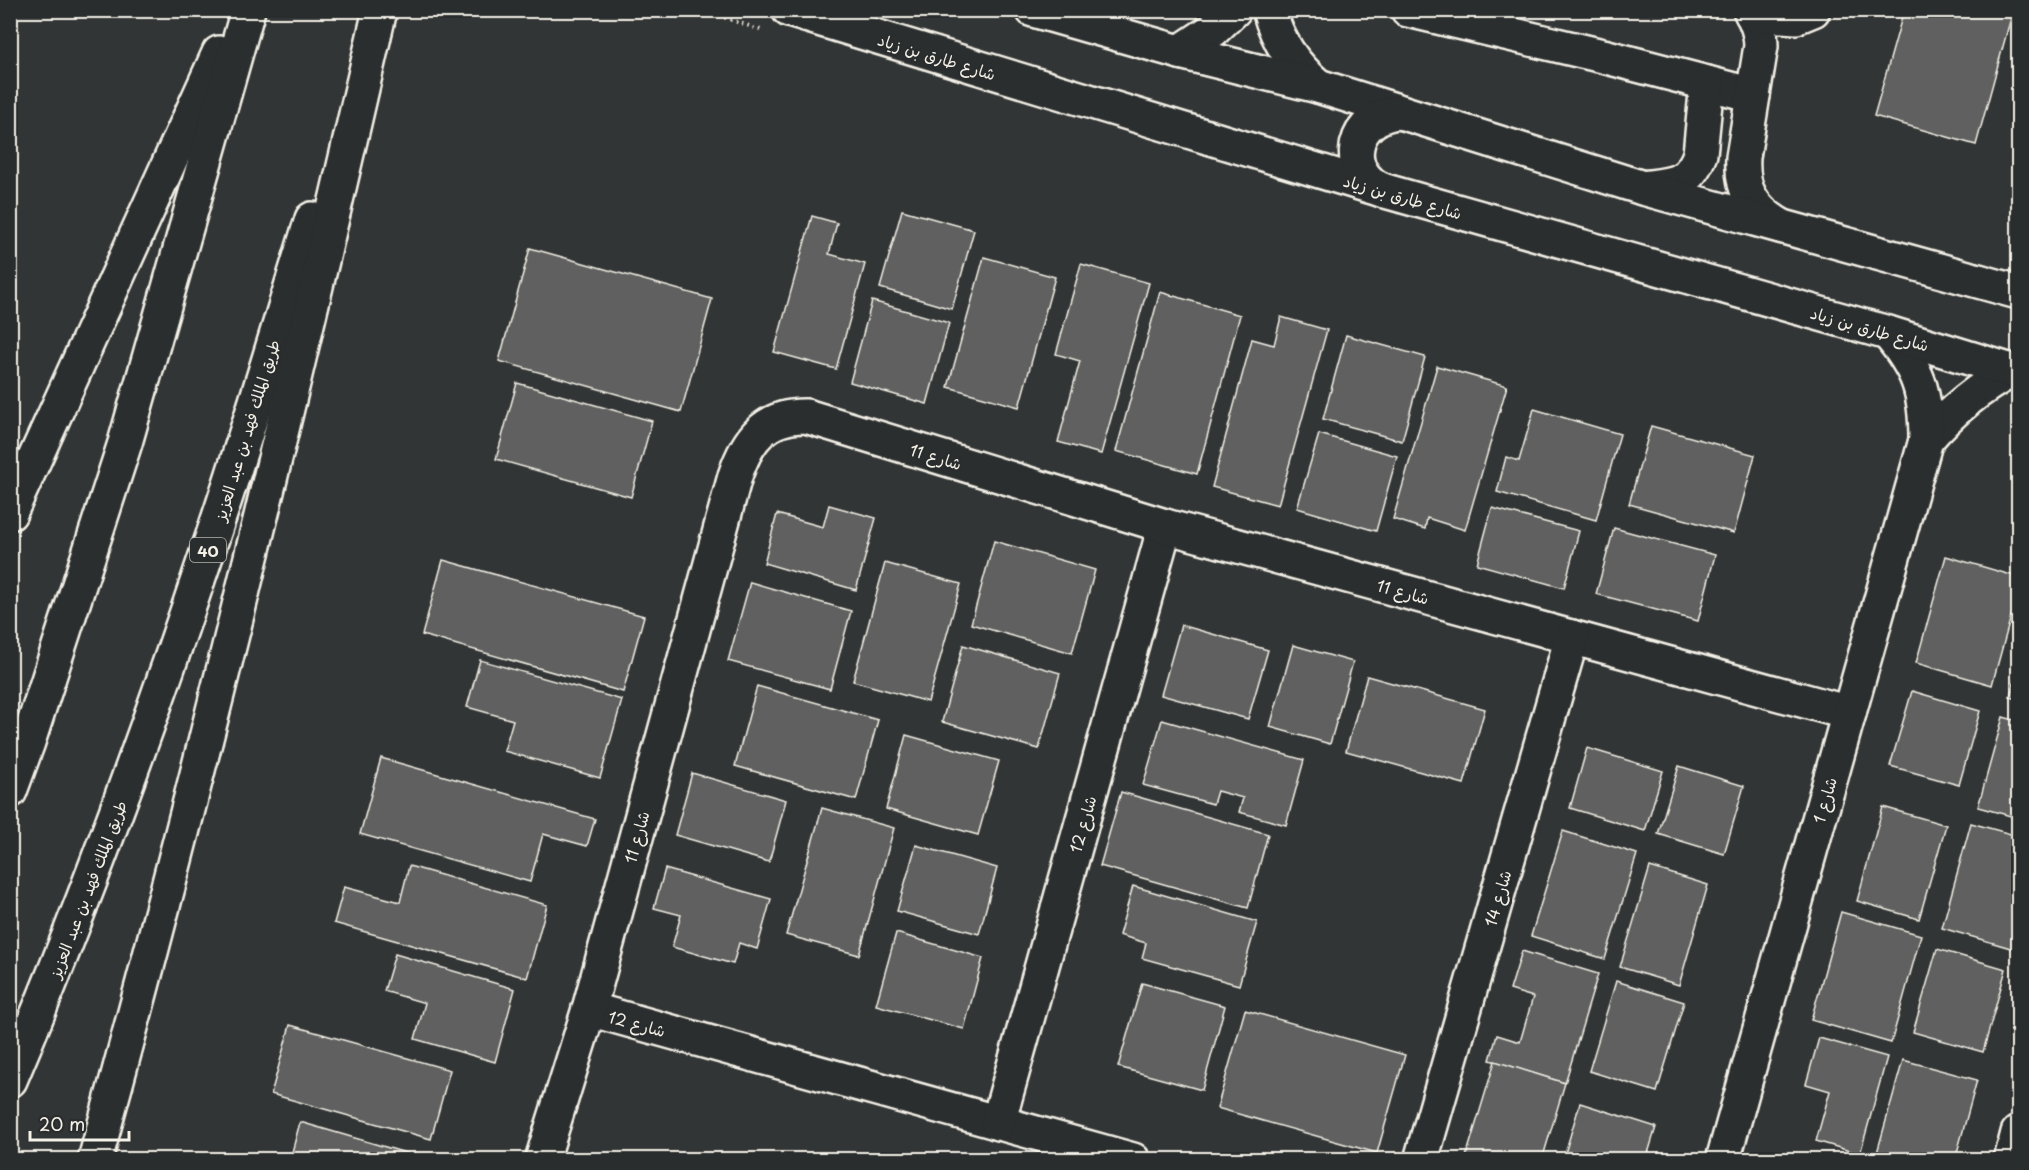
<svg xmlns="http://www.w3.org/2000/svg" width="2029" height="1170" font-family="'Playpen Sans','Playpen Sans Arabic',sans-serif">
	<rect width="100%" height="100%" fill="#323535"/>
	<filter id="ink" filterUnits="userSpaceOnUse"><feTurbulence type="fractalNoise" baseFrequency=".0167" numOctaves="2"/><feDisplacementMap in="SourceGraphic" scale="12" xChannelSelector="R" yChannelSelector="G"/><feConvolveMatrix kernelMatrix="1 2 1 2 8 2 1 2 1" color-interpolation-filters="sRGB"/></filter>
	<g filter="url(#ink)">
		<!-- building -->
		<g fill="#5f605f" stroke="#f4f1e8" stroke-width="1.5">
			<path d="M1904,10H2013L1976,145L1874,116Z"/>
			<path d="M902,210L974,230L952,309L880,288Z"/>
			<path d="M812,216L837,223L829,254L865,264L836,369L774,352Z"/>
			<path d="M530,248L712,299L681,412L499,361Z"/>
			<path d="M984,257L1055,277L1019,407L948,387Z"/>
			<path d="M1081,264L1149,283L1101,454L1058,442L1080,361L1056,354Z"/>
			<path d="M1160,292L1240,315L1197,474L1116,451Z"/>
			<path d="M872,301L949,323L927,404L850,382Z"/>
			<path d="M1281,317L1327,330L1278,505L1212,487L1252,339L1274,345Z"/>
			<path d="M1346,335L1425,357L1402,441L1323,419Z"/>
			<path d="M1437,366L1507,386L1465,530L1427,518L1425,529L1393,519Z"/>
			<path d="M517,383L652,421L631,497L496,459Z"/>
			<path d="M1534,409L1620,434L1596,520L1497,492L1506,457L1519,461Z"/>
			<path d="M1651,426L1755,455L1734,533L1629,504Z"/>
			<path d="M1319,434L1397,456L1376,531L1297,508Z"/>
			<path d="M829,505L876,518L856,590L764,563L777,514L823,527Z"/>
			<path d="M1492,508L1579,531L1564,588L1477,564Z"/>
			<path d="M1614,528L1715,555L1698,621L1596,594Z"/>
			<path d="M994,541L1095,570L1072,653L971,624Z"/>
			<path d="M1946,556L2018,577V591L1992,685L1916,663Z"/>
			<path d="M443,560L644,616L623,692L422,635Z"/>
			<path d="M885,563L961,584L928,702L853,681Z"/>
			<path d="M750,582L851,611L830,689L728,661Z"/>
			<path d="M1181,625L1268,650L1248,719L1161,695Z"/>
			<path d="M963,645L1060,673L1039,749L942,722Z"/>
			<path d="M1293,645L1353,662L1330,744L1270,727Z"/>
			<path d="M480,660L622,700L600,778L504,751L513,720L467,707Z"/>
			<path d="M2018,665V699L2010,697Z"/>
			<path d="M1367,676L1485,709L1464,784L1346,751Z"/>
			<path d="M757,686L878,720L856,800L735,766Z"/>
			<path d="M1912,691L1980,711L1959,785L1890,766Z"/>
			<path d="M2003,717L2018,721V818L1978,807Z"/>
			<path d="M1162,720L1304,760L1286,825L1239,812L1243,798L1217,791L1213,804L1143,785Z"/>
			<path d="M906,735L999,761L978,835L886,809Z"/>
			<path d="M1587,748L1663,771L1645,831L1570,808Z"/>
			<path d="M381,758L595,819L587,846L543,834L530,882L360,834Z"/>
			<path d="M1679,766L1744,786L1724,854L1658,834Z"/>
			<path d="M692,773L786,800L769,862L675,835Z"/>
			<path d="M1121,792L1268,834L1248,908L1100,866Z"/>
			<path d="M1883,807L1946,825L1919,919L1857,901Z"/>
			<path d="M822,808L894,828L859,955L786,935Z"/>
			<path d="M1971,823L2018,836V932L2014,949L1942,928Z"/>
			<path d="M1563,831L1637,854L1605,959L1531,936Z"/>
			<path d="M916,845L997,868L979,934L897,911Z"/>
			<path d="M409,866L547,905L527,978L334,923L344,887L400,902Z"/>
			<path d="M1650,867L1708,885L1679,985L1620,967Z"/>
			<path d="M665,869L771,899L757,949L739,943L733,964L672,947L681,915L654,908Z"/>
			<path d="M1133,886L1257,922L1239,985L1142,958L1146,943L1119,935Z"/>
			<path d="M1841,912L1921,935L1891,1043L1811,1020Z"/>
			<path d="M896,933L983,958L964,1029L876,1005Z"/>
			<path d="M1937,949L2006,969L1983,1052L1913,1032Z"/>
			<path d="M1522,951L1598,974L1565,1083L1490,1060L1497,1035L1520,1042L1533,997L1510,990Z"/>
			<path d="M395,954L515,989L495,1062L415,1039L425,1003L384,991Z"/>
			<path d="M1616,981L1684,1002L1657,1092L1589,1071Z"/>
			<path d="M1142,983L1225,1006L1202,1090L1118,1067Z"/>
			<path d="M1245,1010L1405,1055L1377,1153L1217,1108Z"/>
			<path d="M290,1025L450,1070L431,1139L271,1094Z"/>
			<path d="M1819,1038L1887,1057L1860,1154L1816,1141L1830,1091L1806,1084Z"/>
			<path d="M1903,1060L1977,1080L1955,1160H1875Z"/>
			<path d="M1495,1061L1565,1083L1542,1160H1465Z"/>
			<path d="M1580,1103L1656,1127L1646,1160H1563Z"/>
			<path d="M300,1122L430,1160H290Z"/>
			<path d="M1772,1154L1790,1160H1771Z"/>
		</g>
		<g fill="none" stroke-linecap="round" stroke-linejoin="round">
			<defs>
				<g id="minor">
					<path d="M1269,10C1278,42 1293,64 1318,86"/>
					<path d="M1408,10L1603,56L1753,95"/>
					<path d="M1750,10C1757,22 1761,32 1761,46L1743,157C1741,190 1752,209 1781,226"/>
					<path d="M1752,14L1796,17L1813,10"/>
					<path d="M1180,52L1213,30L1234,10"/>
					<path d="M1643,188C1672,184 1689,185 1700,154L1707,83"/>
					<path d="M1926,440C1951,411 1977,389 2011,371"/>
					<path d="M589,1009L1133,1160"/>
					<path d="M998,1123L1165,526"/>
					<path d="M542,1160L589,1009L735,476C747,440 765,415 806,416L1165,526L1849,713"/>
					<path d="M1421,1160L1572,637"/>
					<path d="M1723,1160L1926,440C1926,392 1919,370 1888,333"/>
					<path d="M2011,1160L2018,1133"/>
				</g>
				<g id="major">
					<path d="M789,10L1389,192L1888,333L2018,373"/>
					<path d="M1033,10L1180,52L1318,86L1643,188L2018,292"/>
					<path d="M1384,191C1339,172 1352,114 1401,112"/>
				</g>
				<g id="highway">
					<path d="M10,513L219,53"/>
					<path d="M10,791L28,742L125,443L248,10"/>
					<path d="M10,1080C84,906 149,727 209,547C246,439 278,328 312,219"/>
					<path d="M95,1160C200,779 292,395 380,10"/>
				</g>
			</defs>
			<!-- minor casing -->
			<use href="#minor" stroke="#f4f1e8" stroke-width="38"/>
			<!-- major casing -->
			<use href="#major" stroke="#f4f1e8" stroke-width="38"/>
			<!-- highway casing -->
			<use href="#highway" stroke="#f4f1e8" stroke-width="38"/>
			<!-- path -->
			<path stroke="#f4f1e8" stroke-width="4" stroke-dasharray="1.5 4.5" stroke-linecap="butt" d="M702,10L761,30"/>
			<!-- minor -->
			<use href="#minor" stroke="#2a2d2e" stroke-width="33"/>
			<!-- major -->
			<use href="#major" stroke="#2a2d2e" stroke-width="33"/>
			<!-- highway -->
			<use href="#highway" stroke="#2a2d2e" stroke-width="33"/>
		</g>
	</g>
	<g text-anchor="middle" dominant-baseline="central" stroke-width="5" stroke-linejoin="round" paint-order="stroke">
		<!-- shield labels -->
		<rect fill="#2a2d2e" stroke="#b7b6b0" stroke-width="1.5" x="190" y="538" width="36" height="24" rx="4.5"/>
		<g font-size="15" font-weight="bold" fill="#f4f1e8">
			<text x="208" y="550">40</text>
		</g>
		<!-- street labels -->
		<g font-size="16" fill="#f4f1e8" stroke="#2a2d2e">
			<text transform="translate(937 56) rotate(17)">شارع طارق بن زياد</text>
			<text transform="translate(1403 196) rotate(16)">شارع طارق بن زياد</text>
			<text transform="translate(1870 328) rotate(16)">شارع طارق بن زياد</text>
			<text transform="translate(246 430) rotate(-73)">طريق الملك فهد بن عبد العزيز</text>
			<text transform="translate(936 456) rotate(17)">شارع 11</text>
			<text transform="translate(1403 591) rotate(15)">شارع 11</text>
			<text transform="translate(1824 800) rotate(-74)">شارع 1</text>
			<text transform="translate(1082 824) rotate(-74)">شارع 12</text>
			<text transform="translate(636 837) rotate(-75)">شارع 11</text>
			<text transform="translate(87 889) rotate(-69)">طريق الملك فهد بن عبد العزيز</text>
			<text transform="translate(1497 898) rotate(-74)">شارع 14</text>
			<text transform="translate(637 1023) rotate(15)">شارع 12</text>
		</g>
	</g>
	<!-- margin -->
	<rect width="2029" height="1170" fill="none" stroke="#2a2d2e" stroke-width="36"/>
	<rect x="18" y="18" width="1993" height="1134" fill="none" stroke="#f4f1e8" stroke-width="2" filter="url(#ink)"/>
	<!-- scale -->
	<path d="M30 1131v9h99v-9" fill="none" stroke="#f4f1e8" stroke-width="3"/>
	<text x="39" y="1131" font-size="18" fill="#f4f1e8" stroke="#2a2d2e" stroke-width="4.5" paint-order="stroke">20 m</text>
</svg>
